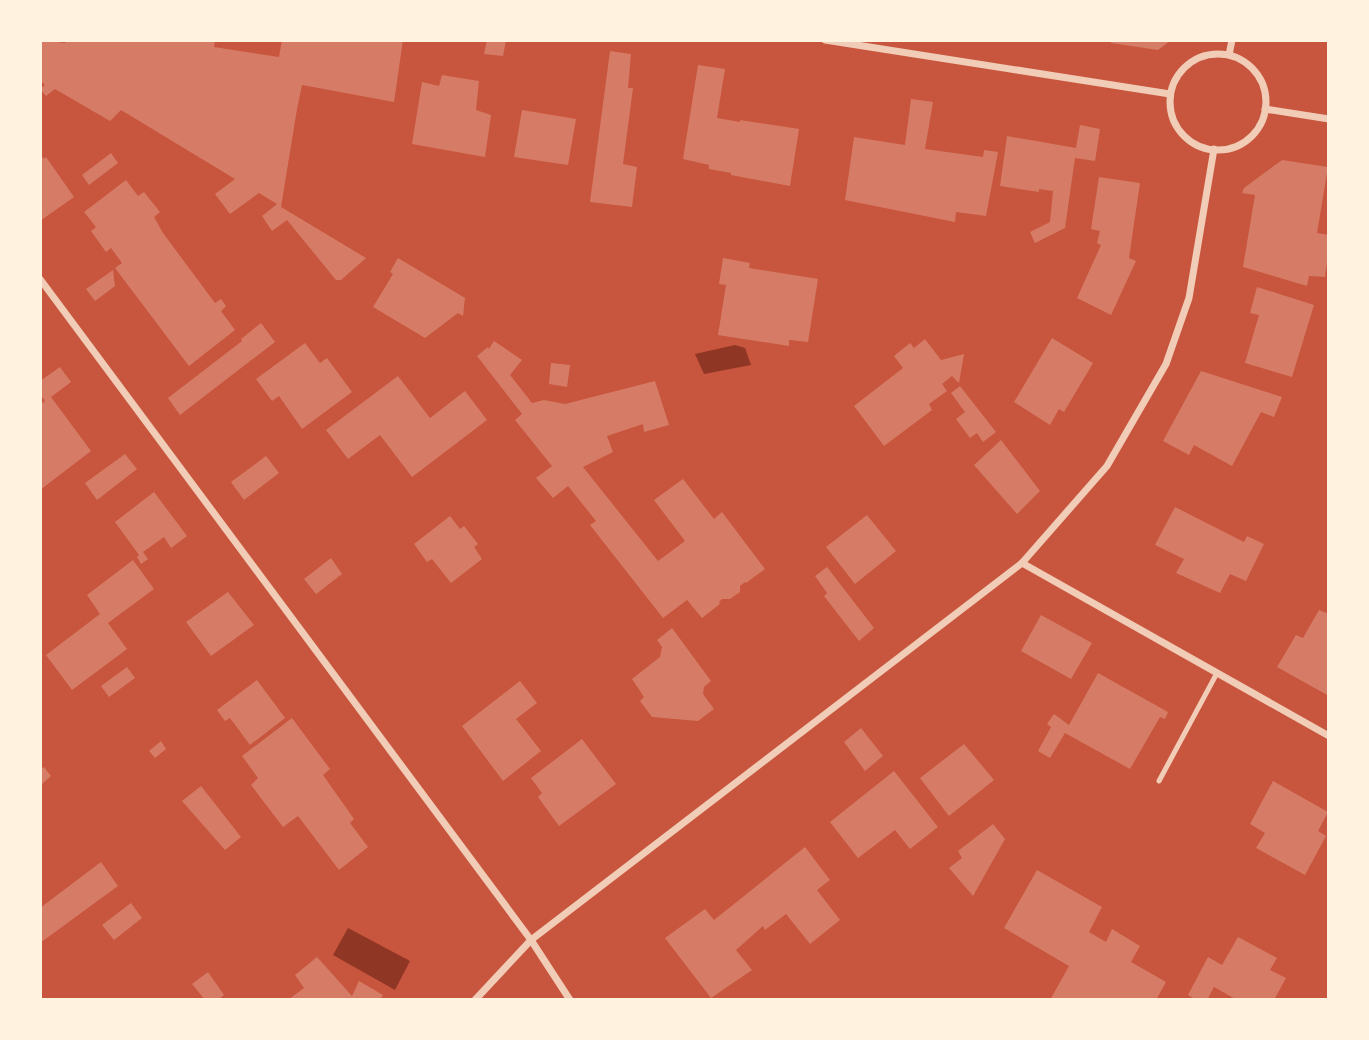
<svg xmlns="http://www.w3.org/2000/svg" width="1369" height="1040" font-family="Mulish,sans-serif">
	<rect width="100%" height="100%" fill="#c8553d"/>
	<!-- water -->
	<g fill="#8f3625">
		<path d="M735,345L745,348L751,365L704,374L695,354Z"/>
		<path d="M348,928L410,961L395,990L333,955Z"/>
	</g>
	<!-- building -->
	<g fill="#d67c66">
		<path d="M41,40L65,43L66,40H215L214,47L279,57L282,40H403L394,102L302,85L297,109L281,207L366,258L341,280H336L287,220L272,231L262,216L277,204L259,193L230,214L215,194L235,179L121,110L110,121L55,89L46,96L40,89L45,85L40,80Z"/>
		<path d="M487,40H506L503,56L484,54Z"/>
		<path d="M1112,40H1171L1158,50L1111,43Z"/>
		<path d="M610,51L631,54L628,88H633L623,164L637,167L632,207L590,202Z"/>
		<path d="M698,65L725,69L717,118L740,122V120L799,129L790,186L731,175V173L709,169V165L683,159Z"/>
		<path d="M442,75L479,81L476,110L491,115L485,157L412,144L422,82L439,86Z"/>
		<path d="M911,99L933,102L925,149L983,157L984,150L998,152L986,216L956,212L955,222L845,200L854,137L905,145Z"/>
		<path d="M522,110L576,119L568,165L514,157Z"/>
		<path d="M1080,125L1100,129L1095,161L1075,158L1065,228L1035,243L1030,232L1050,222L1053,191L1039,189V192L1000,186L1007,136L1076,148Z"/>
		<path d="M111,153L118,163L89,185L82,175Z"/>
		<path d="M40,154L44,159L46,157L74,197L40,221Z"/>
		<path d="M1282,160L1328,167L1317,233L1329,235V262H1327L1325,277L1309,276L1307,286L1243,267L1255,195L1242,193L1244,188Z"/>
		<path d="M1099,177L1140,183L1129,258L1136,261L1111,315L1077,298L1101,245L1097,243L1100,231L1091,229Z"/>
		<path d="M126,180L138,196L144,192L160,212L154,217L163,233L215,303L221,299L226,306L221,311L235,330L189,366L115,268L122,263L111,248L106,252L91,231L96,227L84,212Z"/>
		<path d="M398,258L465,298L463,316L458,313L425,338L373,307L393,274L390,272Z"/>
		<path d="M723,258L750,263L749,268L818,279L808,342L789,340V346L718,335L726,285L719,284Z"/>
		<path d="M113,270L115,286L95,301L86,289Z"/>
		<path d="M1257,287L1314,305L1292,377L1245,363L1259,315L1250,313Z"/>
		<path d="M261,323L275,342L180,415L168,398L242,341L241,339Z"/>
		<path d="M1052,338L1093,363L1064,412L1059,409L1050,425L1014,402Z"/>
		<path d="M925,339L941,360L964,354L959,383L952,376L942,384L947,391L929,404L932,410L884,446L854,406L903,368L894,356L910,343L914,348Z"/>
		<path d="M494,341L522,360L510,375L532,403L544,400L565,404L655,381L669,425L644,432L643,424L607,436L613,452L583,467L658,561L685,541L654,500L683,479L714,519L722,512L765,569L746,583L745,582L740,586V592L730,599H722L719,602L720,604L702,618L687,600L663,618L590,525L596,521L568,486L553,498L536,478L552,466L515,420L522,414L477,356L488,347L489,349Z"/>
		<path d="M305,343L320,363L327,358L352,392L302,429L279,396L272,401L256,379Z"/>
		<path d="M551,363L570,365L567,387L549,384Z"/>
		<path d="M60,367L71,382L51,397L91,451L40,490V405L45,401L40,394V381Z"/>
		<path d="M1201,371L1282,397L1274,417L1261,412L1232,466L1194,445L1189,455L1163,441Z"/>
		<path d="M398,376L430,418L465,391L487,420L412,477L380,435L348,459L326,430Z"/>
		<path d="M960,386L996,432L983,442L977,433L970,438L956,419L965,412L951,393Z"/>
		<path d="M1001,440L1040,491L1017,514L974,465Z"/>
		<path d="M125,454L137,469L97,500L85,483Z"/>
		<path d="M266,456L279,473L244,500L231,482Z"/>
		<path d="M154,492L187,536L171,548L164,537L143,552L148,559L141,564L137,557L139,555L115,522Z"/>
		<path d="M1175,507L1244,542L1247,536L1264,544L1246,581L1230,574L1220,593L1176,573L1184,559L1155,545Z"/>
		<path d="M867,515L896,551L855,584L826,547Z"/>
		<path d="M450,516L460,529L464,526L478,544L474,547L482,559L451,583L432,559L427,562L414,544Z"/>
		<path d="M331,558L342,574L316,594L304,579Z"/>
		<path d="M133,560L154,589L108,623L127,649L72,690L46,655L100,614L87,595Z"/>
		<path d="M827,567L874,628L859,641L824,596L827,593L815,576Z"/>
		<path d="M228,592L254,625L211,656L186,622Z"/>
		<path d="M1319,610L1329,614V696L1277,667L1296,635L1303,638Z"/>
		<path d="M1041,615L1092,643L1071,679L1021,651Z"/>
		<path d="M672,628L711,681L704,687L703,694L714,709L698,721L652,717L640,701L644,697L632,679L660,657L662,647L657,640Z"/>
		<path d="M127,667L135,678L109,697L101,686Z"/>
		<path d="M1098,673L1168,712L1165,719L1160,717L1130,769L1065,733L1050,758L1038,751L1051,727L1047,724L1054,714L1069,725Z"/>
		<path d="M257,680L285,718L250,745L230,718L225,721L217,710Z"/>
		<path d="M520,681L537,703L516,719L541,751L503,781L462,726Z"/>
		<path d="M292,718L330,769L323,775L354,819L350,823L368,847L339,870L298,816L283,827L251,785L258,778L242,756Z"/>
		<path d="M861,728L883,756L865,771L844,742Z"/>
		<path d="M582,739L616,784L559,826L538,797L542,793L531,778Z"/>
		<path d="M161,741L166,749L155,758L149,751Z"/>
		<path d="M964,744L994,780L949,816L920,778Z"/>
		<path d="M44,767L51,776L42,784L40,770Z"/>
		<path d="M894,771L938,827L910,849L895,830L858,858L830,822Z"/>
		<path d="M1273,781L1328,812L1318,831L1326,836L1305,875L1256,848L1265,833L1250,824Z"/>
		<path d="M201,786L241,837L225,850L182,801Z"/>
		<path d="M993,824L1005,839L973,896L949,868L962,858L958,851Z"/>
		<path d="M805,847L830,880L817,890L840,920L810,944L786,914L765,930L763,926L736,950L752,970L711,998L665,938L705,909L714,920Z"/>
		<path d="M101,862L118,886L40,943V908Z"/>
		<path d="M1037,870L1102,907L1089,932L1106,942L1112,929L1140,946L1131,962L1166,982L1156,1000H1050L1069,966L1004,928Z"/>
		<path d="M131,903L142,918L114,940L102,925Z"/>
		<path d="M1238,937L1277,958L1270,970L1286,978L1274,1000H1237L1214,987L1207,1000H1196L1188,995L1208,957L1222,965Z"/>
		<path d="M317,957L352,996L359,981L383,995L380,1000H288L304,988L295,975Z"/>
		<path d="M208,972L224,995L218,1000H205L192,984Z"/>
	</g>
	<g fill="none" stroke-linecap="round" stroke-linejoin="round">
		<!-- service -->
		<path stroke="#f1ccb7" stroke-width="5" d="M1159,781L1217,673"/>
		<!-- minor -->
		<g stroke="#f1ccb7" stroke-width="7">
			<path d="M825,40L1170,94"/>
			<circle cx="1218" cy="102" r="48"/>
			<path d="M1229,55L1232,40"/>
			<path d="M1265,109L1329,119"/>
			<path d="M40,279L531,940L570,1000"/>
			<path d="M1022,563L1329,736"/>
			<path d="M475,1000L531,940L1022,563L1107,466L1166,364L1189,298L1214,149"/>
		</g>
	</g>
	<!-- border -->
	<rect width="1369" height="1040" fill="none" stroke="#fff3e0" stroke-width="84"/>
</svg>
